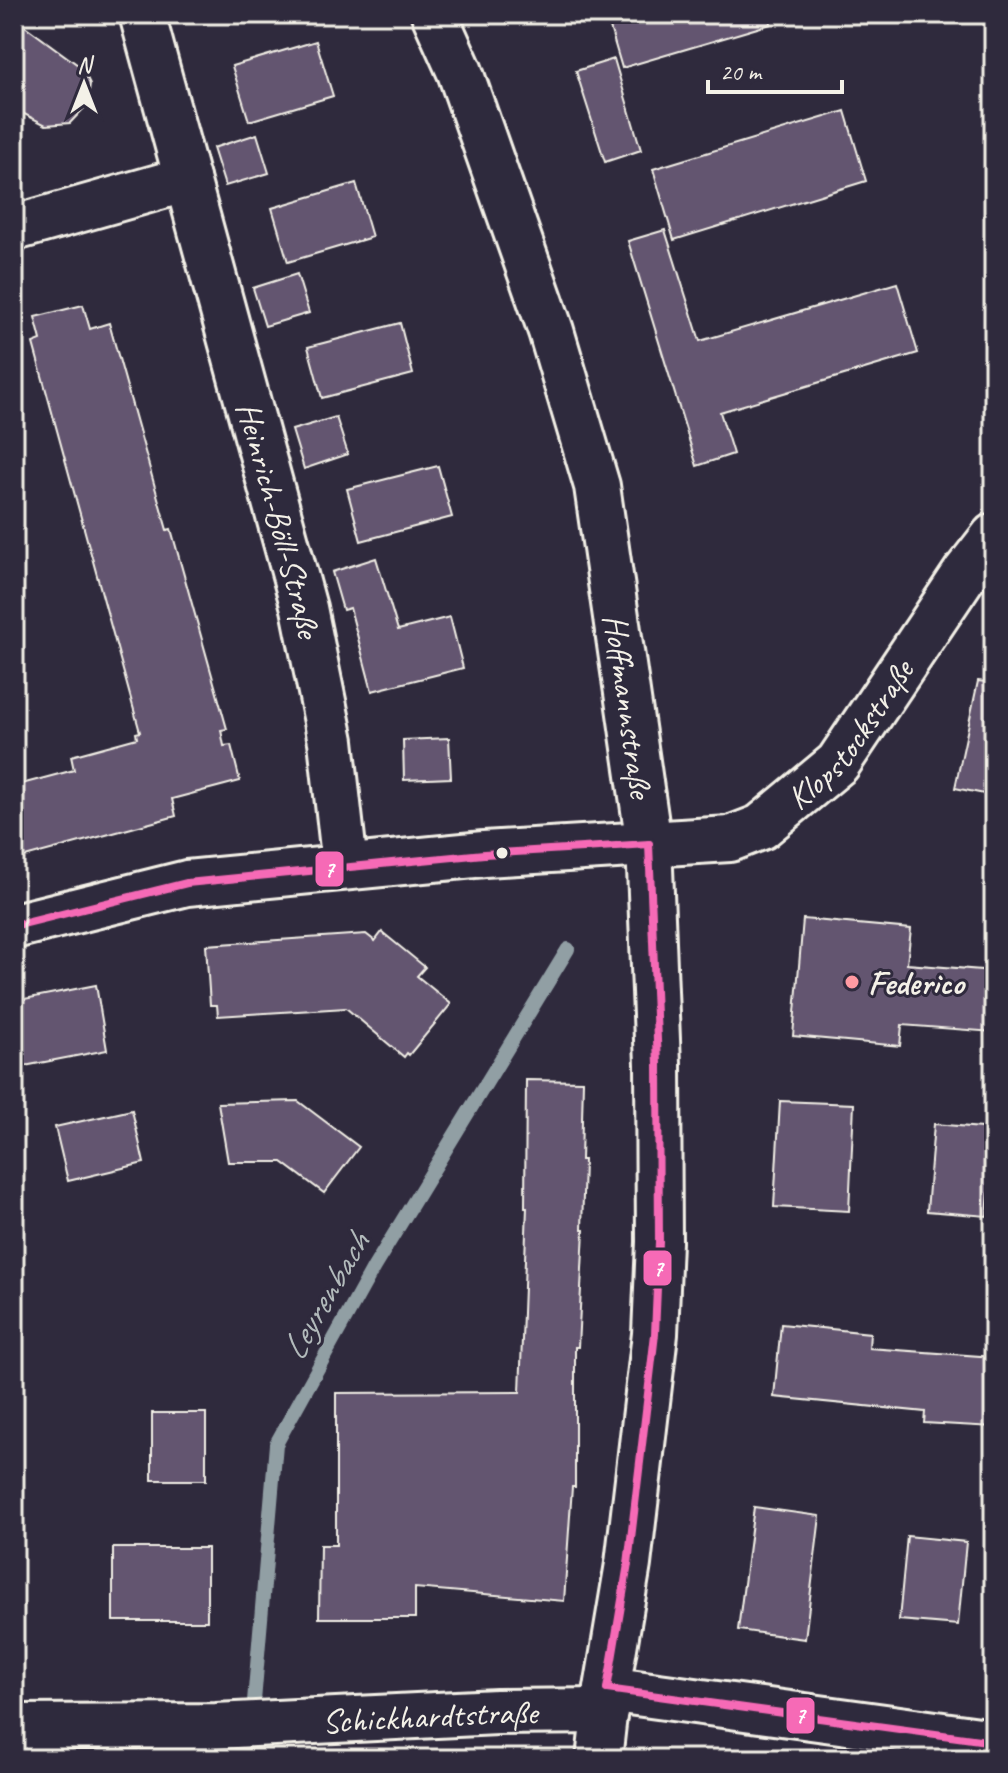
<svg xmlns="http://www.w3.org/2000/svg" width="1008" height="1773" font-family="Caveat,sans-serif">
	<rect width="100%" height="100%" fill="#2f2a3d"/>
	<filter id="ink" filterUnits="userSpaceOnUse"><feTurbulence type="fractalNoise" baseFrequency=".0125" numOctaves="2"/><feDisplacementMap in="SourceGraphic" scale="16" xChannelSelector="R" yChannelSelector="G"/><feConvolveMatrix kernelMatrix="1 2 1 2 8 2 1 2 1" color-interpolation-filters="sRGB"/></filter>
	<g filter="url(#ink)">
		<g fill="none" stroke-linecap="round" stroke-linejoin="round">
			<!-- stream -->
			<path stroke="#919fa4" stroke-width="14" d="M253,1713L276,1444L374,1267L568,949"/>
		</g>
		<!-- building -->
		<g fill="#635570" stroke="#f4f1e8" stroke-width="2">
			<path d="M606,14H769L771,24L622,68Z"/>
			<path d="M14,18L82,68L90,84L87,105L70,123L46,125L14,109Z"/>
			<path d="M316,41L333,96L249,121L232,66Z"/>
			<path d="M614,59L641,150L605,162L576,71Z"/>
			<path d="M845,111L866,181L674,240L653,169Z"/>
			<path d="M257,134L269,173L225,186L213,148Z"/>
			<path d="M356,183L372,237L288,262L272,208Z"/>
			<path d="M665,230L700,341L897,283L918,353L720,412L733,454L697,466L628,241Z"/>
			<path d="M297,274L309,313L265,326L253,288Z"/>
			<path d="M83,305L90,329L109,323L167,530L171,529L227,729L221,730L224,746L231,745L240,781L172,799L176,816L14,860V786L74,770L71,756L137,738L136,733L140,732L33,343L41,340L35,317Z"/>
			<path d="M400,323L413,374L322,398L308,347Z"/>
			<path d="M336,417L348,454L304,469L292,430Z"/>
			<path d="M438,466L452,517L361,541L347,489Z"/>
			<path d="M376,558L398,630L450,617L463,668L372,691L350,608L343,610L332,572Z"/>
			<path d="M978,681L994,683V796L955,788Z"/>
			<path d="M449,738L451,778L404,780L403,740Z"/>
			<path d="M803,919L911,929L907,964L994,971V1032L902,1025L900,1046L793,1036Z"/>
			<path d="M382,932L425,967L417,976L451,1004L409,1055L407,1053L404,1057L346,1008L218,1016L217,1005H210L206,945L366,934L375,941Z"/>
			<path d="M96,985L107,1050L14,1068V1001Z"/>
			<path d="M526,1080L583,1081L581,1160H584L582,1230H584L578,1347H575V1487H572L564,1601L415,1588V1618H319L320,1545H336V1393L520,1392L527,1207H525Z"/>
			<path d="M298,1101L359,1147L324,1193L282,1162H228L218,1103Z"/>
			<path d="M780,1101L854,1104L849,1211L774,1207Z"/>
			<path d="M132,1110L144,1163L68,1181L55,1127Z"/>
			<path d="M934,1124L994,1129L987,1216L927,1211Z"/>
			<path d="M781,1324L870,1333L869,1348L994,1357V1427L924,1423L925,1412L774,1397Z"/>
			<rect x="152" y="1413" width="54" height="67"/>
			<path d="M754,1507L820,1516L805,1639L738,1630Z"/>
			<path d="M907,1536L966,1542L958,1625L899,1620Z"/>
			<rect x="113" y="1548" width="94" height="73"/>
		</g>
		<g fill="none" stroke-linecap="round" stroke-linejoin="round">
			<defs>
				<g id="minor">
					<path id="s1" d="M142,14L304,608L331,741L345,866"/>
					<path id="s2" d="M434,14L460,72L551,331L597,486L649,844L658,1064L659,1242L655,1334L628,1564L607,1689L599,1759"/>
					<path d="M18,227L187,179"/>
					<path id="s3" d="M14,926L187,883L484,854L730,839L761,827L838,763L966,572L994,536"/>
					<path d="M607,1689L994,1742"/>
					<path id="s4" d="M14,1727L216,1726L497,1712L605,1711"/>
				</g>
			</defs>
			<!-- minor casing -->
			<use href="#minor" stroke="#f4f1e8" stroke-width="50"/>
			<!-- minor -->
			<use href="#minor" stroke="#2f2a3d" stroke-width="44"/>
			<defs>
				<g id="bus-1">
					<path d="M14,926L187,883L484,854L649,844"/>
					<path d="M607,1689L628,1564L655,1334L659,1242L658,1064L649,844"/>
					<path d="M607,1689L994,1742"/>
				</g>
			</defs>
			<!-- bus-1 casing -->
			<use href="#bus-1" stroke="#2f2a3d" stroke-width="14"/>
			<!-- bus-1 -->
			<use href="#bus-1" stroke="#f66ab6" stroke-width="8"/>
		</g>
	</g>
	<!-- markers -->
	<circle fill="#f4f1e8" stroke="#2f2a3d" stroke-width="3" cx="502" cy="853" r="7"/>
	<circle fill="#ff9aa2" stroke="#2f2a3d" stroke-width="3" cx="852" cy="982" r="8"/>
	<g text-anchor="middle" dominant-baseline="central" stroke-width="6" stroke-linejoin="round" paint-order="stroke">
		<!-- street labels -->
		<g font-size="34" fill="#f4f1e8" stroke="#2f2a3d">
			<text stroke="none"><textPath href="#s1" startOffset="524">Heinrich-Böll-Straße</textPath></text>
			<text stroke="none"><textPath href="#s2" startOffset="722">Hoffmannstraße</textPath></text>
			<text stroke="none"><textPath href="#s3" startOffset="886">Klopstockstraße</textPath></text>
			<text stroke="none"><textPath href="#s4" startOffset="416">Schickhardtstraße</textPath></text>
		</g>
		<!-- poi labels -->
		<g font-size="34" font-weight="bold" fill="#f4f1e8" stroke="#2f2a3d" text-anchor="start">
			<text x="868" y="982">Federico</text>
		</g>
		<!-- water labels -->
		<g font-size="36" font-style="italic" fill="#b2babb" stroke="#2f2a3d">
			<text transform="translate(325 1296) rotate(-60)">Leyrenbach</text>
		</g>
	</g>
	<g stroke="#2f2a3d" stroke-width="3">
		<rect x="314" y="850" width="31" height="38" rx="8" fill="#f66ab6"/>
		<rect x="642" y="1249" width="31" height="38" rx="8" fill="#f66ab6"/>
		<rect x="785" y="1696" width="31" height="39" rx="8" fill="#f66ab6"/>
	</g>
	<g font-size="22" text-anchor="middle" font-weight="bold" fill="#fff">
		<text x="329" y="877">7</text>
		<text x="658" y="1276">7</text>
		<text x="800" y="1723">7</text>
	</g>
	<!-- margin -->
	<rect width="1008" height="1773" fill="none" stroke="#2f2a3d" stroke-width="48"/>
	<rect x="24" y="24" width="960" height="1725" fill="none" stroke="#f4f1e8" stroke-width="3" filter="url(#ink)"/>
	<!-- north arrow -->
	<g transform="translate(84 84)" stroke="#2f2a3d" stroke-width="6" paint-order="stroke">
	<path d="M0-6L14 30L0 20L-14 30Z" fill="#f4f1e8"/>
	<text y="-12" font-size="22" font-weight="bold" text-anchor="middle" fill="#f4f1e8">N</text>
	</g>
	<!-- scale -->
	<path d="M708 80v12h134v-12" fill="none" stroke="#f4f1e8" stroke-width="4"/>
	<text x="720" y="80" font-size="24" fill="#f4f1e8" stroke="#2f2a3d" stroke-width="6" paint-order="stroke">20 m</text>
</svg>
